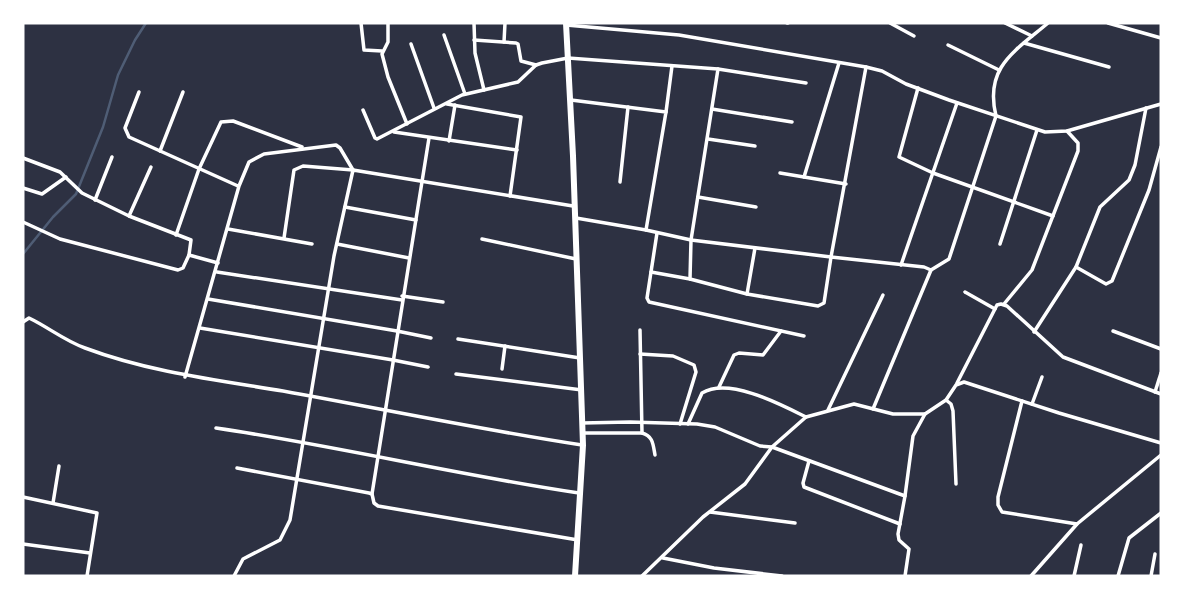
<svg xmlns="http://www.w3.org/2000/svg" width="1184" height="599" font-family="Signika,sans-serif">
	<rect width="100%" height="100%" fill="#2d3142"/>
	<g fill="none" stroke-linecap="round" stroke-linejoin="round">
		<!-- stream -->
		<path stroke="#4f5d75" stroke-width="2.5" d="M23,254L53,217L76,194L103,127L118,75L135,40L146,23"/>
		<!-- minor -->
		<g stroke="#fff" stroke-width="3.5">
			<path d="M361,23L364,50L382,51"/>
			<path d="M388,23V42L382,54L388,77L407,124"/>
			<path d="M474,23L475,53L484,90"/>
			<path d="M787,23H788"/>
			<path d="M890,23L914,36"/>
			<path d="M1005,23L1032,36"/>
			<path d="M1108,23L1161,38"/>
			<path d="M566,25L679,35L866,67L831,257L691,240L646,230L666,112L571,100"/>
			<path d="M444,35L465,94"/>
			<path d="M474,40L516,43L518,44L521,61L536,65"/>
			<path d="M504,42L505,23"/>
			<path d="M1024,43L1109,67"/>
			<path d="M411,44L434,108"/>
			<path d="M948,45L999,70"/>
			<path d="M866,67L882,71L906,84L949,100L1045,132L1067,131L1161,104"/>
			<path d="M718,69L806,83"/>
			<path d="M918,88L899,157L933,173L1053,216"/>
			<path d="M139,92L125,128L129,137L238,186"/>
			<path d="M447,104L521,117L510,196"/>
			<path d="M712,109L792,122"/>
			<path d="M363,110L375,138L377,139L462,95L518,82L536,65L542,63L568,58L718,69L691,240L690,279L747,294L818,306L824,303L831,257L924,267L931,270"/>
			<path d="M666,112L672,66"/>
			<path d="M394,132L517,150"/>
			<path d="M708,139L755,146"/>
			<path d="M449,141L455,105"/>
			<path d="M160,151L183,92"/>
			<path d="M23,158L60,172L82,193L129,216L191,240L189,255L218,263"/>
			<path d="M780,173L846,184"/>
			<path d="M804,177L839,63"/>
			<path d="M620,182L628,107"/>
			<path d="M23,188L42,194L66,177"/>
			<path d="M698,197L756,207"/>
			<path d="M95,200L112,157"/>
			<path d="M345,207L416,220"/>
			<path d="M129,216L151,167"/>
			<path d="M576,218L646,230"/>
			<path d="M23,222L60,239L178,270L183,268L189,255"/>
			<path d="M228,229L312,244"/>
			<path d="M657,233L647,298L649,302L804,336"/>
			<path d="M176,235L199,169L221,122L233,121L302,147"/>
			<path d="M284,238L294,170L303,166L353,170"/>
			<path d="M482,239L576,259"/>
			<path d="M337,244L409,258"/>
			<path d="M1000,244L1037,130"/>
			<path d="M901,265L957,103"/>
			<path d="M1076,267L1106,284L1112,281L1149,190L1161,147"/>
			<path d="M217,272L402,300"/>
			<path d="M651,272L690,279"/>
			<path d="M965,292L995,309"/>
			<path d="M747,294L755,248"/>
			<path d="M402,296L443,302"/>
			<path d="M208,299L397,331"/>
			<path d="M1004,304L1032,270L1078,151V143L1067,131"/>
			<path d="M23,322L29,318C48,327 65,341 85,348C149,372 216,380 283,391C383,409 482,430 582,445"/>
			<path d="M200,328L393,360"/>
			<path d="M640,330L642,433"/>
			<path d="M397,331L431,338"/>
			<path d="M1113,331L1161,349"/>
			<path d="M1034,332L1076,267L1100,207L1129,180L1135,165L1146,108"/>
			<path d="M458,339L580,358"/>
			<path d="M640,354L673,356L694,365L696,372L680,424"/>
			<path d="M393,360L428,367"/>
			<path d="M502,369L505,346"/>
			<path d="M456,374L582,390"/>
			<path d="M185,377L239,186L249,162L264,154L336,145L340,148L353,170"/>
			<path d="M957,383L997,305L1001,304L1007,306L1063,357L1161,394"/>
			<path d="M719,387L734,355L739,353L763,355L781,331"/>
			<path d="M1155,392L1161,373"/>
			<path d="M946,400L951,404L953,411L956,484"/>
			<path d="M1022,401L998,497V505L1002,512L1077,524"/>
			<path d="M1032,404L1042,377"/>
			<path d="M873,409L931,270L949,259L996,116C984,67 1015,51 1048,23"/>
			<path d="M828,410L883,295"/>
			<path d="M582,423L630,422L697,424L715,427L760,446L772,447L905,496L913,436L925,414L946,400L956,385L964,382L1059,413L1161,443"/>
			<path d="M688,424L702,393C729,377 780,404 806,417"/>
			<path d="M216,428C338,446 457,475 579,493"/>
			<path d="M583,433H642C653,436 653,444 655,455"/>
			<path d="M809,461L803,483L804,487L900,524"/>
			<path d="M237,468L369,493L372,494L374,503L378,506L578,540"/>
			<path d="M372,494L429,138"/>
			<path d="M23,497L97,513L87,576"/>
			<path d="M53,503L59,466"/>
			<path d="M710,512L795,523"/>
			<path d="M23,544L90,553"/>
			<path d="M663,558L714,568L782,576"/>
			<path d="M234,576L243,559L280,540L290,520L334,256L353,170L573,206"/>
			<path d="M642,576L703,517L745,484L772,447L806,417L854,404L893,414H925"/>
			<path d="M905,576L909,549L899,540L898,534L905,496"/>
			<path d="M1031,576L1077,524L1161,455"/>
			<path d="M1074,576L1081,545"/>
			<path d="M1118,576L1129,538L1161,513"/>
			<path d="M1151,576L1155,554"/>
		</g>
		<!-- trunk -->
		<path stroke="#fff" stroke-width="6" d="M566,23L573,156L583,445L575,576"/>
	</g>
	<!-- border -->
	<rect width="1184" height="599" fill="none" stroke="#ffffff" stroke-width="49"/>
</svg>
